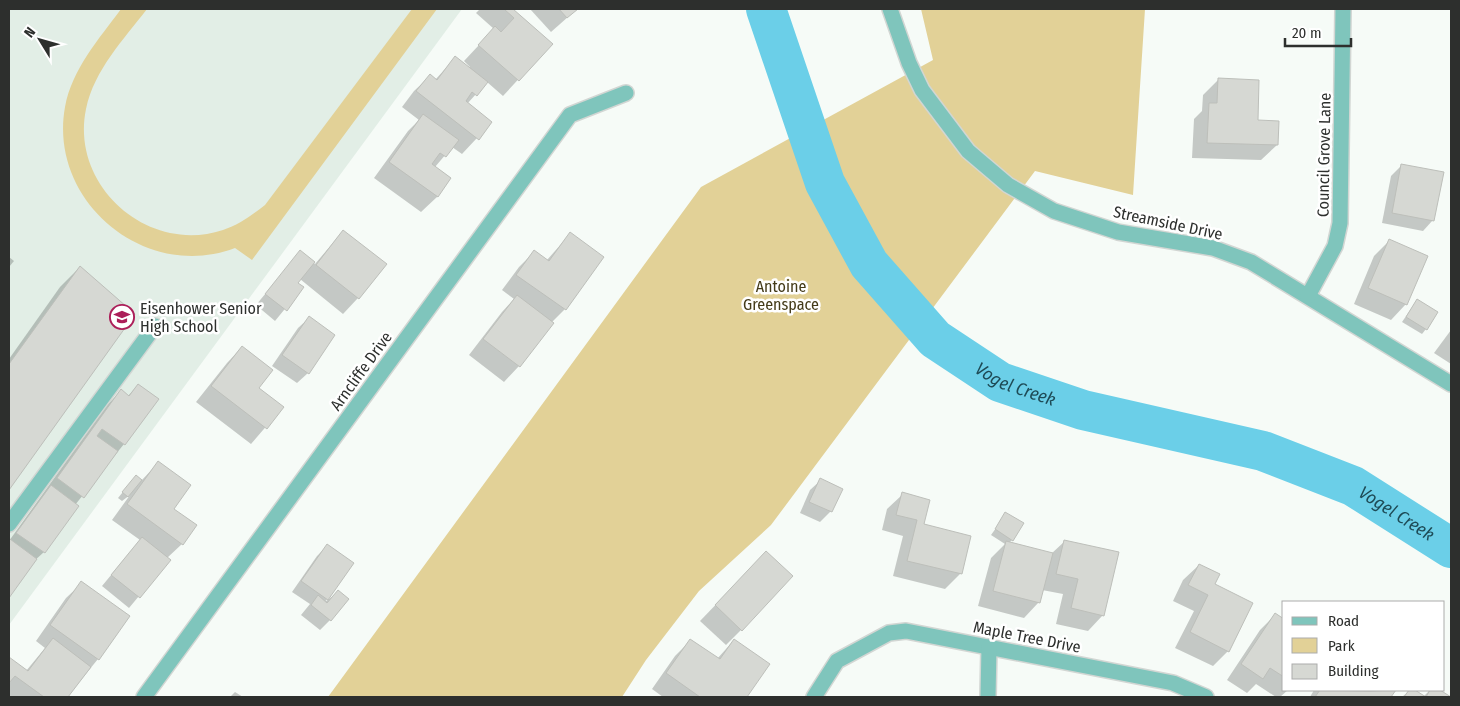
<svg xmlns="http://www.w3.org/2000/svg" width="1460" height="706" font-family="'Fira Sans Condensed',sans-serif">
	<rect width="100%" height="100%" fill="#f6fbf7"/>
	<!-- built -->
	<path fill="#e2eee6" d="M9,9H462L9,625Z"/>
	<!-- green -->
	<g fill="#e2d197">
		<path d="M121,9H147C124,39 94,70 86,109C70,186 148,255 223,230C239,225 252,215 265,205L412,9H437L252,260L235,248C145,282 48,201 65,107C72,69 99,39 121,9Z"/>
		<path d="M921,9H1145L1133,195L1035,171L771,525L699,591L646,660L622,697H328L701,187L933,60Z"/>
	</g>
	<!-- shadow -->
	<g fill="#0003">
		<path d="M480,9H511L551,44L503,96L487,82L467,104L491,123L462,154L452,147L435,167L450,178L437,197L421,212L374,178L408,131L419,120L402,107L414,91L430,76L435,80L455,58L469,68L470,67L464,61L494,29L476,13Z"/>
		<path d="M530,9H577L551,32Z"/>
		<path d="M1218,80L1277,145L1261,160L1192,158L1194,119L1202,111L1203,95Z"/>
		<path d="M1401,166L1433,220L1423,231L1382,223L1391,176Z"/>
		<path d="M343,231L358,298L343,314L300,279L296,283L302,288L275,321L256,305L300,252L315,264Z"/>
		<path d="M570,234L565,309L551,323L519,366L504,382L469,355L502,312L514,299L502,290L519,267L534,252L547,260Z"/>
		<path d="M1389,241L1406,304L1391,320L1354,304L1374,256Z"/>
		<path d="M9,257L14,261L9,267Z"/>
		<path d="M80,267L134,314L9,488V359L60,287Z"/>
		<path d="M1417,300L1426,329L1422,334L1402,322Z"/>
		<path d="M309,318L308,373L297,383L272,366L298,328Z"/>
		<path d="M1451,330V364L1434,353Z"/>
		<path d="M242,347L257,388L282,408L251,444L196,402L227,363Z"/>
		<path d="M138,385L124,444L75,505L77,506L44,552L33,562L9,596V541L106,406L121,391L128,396Z"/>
		<path d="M158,463L182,544L167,558L169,560L129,608L102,586L140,540L112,520L130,495L122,501L118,498L131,482L141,481Z"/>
		<path d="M821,480L831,511L820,522L800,513L810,490Z"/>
		<path d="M903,494L922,525L961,573L945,589L893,576L903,536L882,530L887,509Z"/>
		<path d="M1006,514L1012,540L1009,543L1051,554L1065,541L1103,615L1088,631L1056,624L1063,594L1042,590L1039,602L1024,618L978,606L991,558L1005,544L991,535Z"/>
		<path d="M327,546L352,564L325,602L338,592L330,620L320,630L301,615L310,604L292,592L317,556Z"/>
		<path d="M1199,565L1213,584L1228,651L1213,666L1175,648L1194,611L1173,601L1183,580Z"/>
		<path d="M751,568L741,630L726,645L700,621Z"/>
		<path d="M82,583L98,659L67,697H9V658L26,671L45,648L36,641L66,598Z"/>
		<path d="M1275,615L1284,637V690H1288L1280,697H1276L1256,684L1247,693L1227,680L1260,630Z"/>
		<path d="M691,640L717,659L734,640L768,664L745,697H663L652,689L675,656Z"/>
		<path d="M1314,690H1394L1390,697H1310Z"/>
		<path d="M1410,690L1423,697L1430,690H1438L1449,697H1402Z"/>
		<path d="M235,692L243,697H230Z"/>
	</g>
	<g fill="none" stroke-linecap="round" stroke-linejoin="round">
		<!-- river -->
		<path stroke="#6bcfe8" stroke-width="40" id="s1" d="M766,9L825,183L869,264L935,339L1000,382L1083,410L1263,451L1353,486L1451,548"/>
	</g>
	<!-- building -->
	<g fill="#d6d8d3" stroke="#bdbfba">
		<path d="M504,9H513L553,44L519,81L478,45L495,26L501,32L514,18Z"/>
		<path d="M559,9H578L567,18Z"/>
		<path d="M455,56L488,82L477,96L472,92L466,101L492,122L479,140L416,91L430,74L437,80Z"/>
		<path d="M1218,78L1259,80L1258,120L1279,121L1278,145L1207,143L1209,103H1217Z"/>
		<path d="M423,114L459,140L446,157L440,153L432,164L451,178L438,197L389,162Z"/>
		<path d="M1401,164L1444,172L1434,221L1392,213Z"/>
		<path d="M343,230L387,264L359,299L316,265Z"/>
		<path d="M570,232L604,257L566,310L516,275L534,250L549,261Z"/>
		<path d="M1389,239L1428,256L1407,305L1368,288Z"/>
		<path d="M300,250L315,262L298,283L304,287L287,311L265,294Z"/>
		<path d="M80,266L135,314L9,490V364Z"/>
		<path d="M517,295L554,323L520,367L483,339Z"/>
		<path d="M1417,299L1438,312L1427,330L1406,317Z"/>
		<path d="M309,316L335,335L309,374L282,355Z"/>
		<path d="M242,346L273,370L259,388L284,407L267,429L211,386Z"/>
		<path d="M138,384L159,399L125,445L102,429L97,436L118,451L84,498L57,478L121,389L129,396Z"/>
		<path d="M158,461L191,485L174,509L197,525L183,545L127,504Z"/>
		<path d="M136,475L142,480L128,497L122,492Z"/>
		<path d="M820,478L843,489L832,512L809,502Z"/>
		<path d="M51,485L79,506L45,553L16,533Z"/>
		<path d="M902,492L930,500L924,524L971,536L962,574L907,561L917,520L896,515Z"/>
		<path d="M1005,512L1024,523L1013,541L995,529Z"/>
		<path d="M142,537L171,560L140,598L111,575Z"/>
		<path d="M10,539L37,559L9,598V541Z"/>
		<path d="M1064,540L1119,552L1104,616L1071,608L1078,579L1056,574Z"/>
		<path d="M1006,541L1053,553L1040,603L993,591Z"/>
		<path d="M327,544L354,563L328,600L301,581Z"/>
		<path d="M766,551L793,576L742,631L715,605Z"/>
		<path d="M1199,564L1220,574L1215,584L1253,603L1229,652L1190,632L1208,595L1188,585Z"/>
		<path d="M81,581L130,616L99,660L50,625Z"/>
		<path d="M338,590L349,599L331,621L311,605L318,595L327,603Z"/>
		<path d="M1275,613L1284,619V677L1270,668L1263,679L1241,664Z"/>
		<path d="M53,638L91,667L68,697H44L15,676L9,683V657L28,671Z"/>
		<path d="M690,639L720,659L734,639L770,664L747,697H700L666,673Z"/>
		<path d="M1320,690L1369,691L1396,690L1391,697H1315Z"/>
		<path d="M1409,690H1415L1426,697L1430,690H1440L1451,697H1404Z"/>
	</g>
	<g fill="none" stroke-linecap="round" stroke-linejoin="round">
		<defs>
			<g id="minor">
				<path d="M890,9L909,63L922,90L968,151L1008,185L1054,211L1118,232L1213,248L1251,262L1451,384"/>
				<path d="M1308,296L1335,246L1340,223L1343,9"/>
				<path d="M9,524L155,326"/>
				<path d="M144,697L570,115L626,93"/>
				<path d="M814,697L837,661L889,633L906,631L1173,683L1206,697"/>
				<path d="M988,697L989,647"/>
			</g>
		</defs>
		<!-- minor casing -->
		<use href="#minor" stroke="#d2d6d3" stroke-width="18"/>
		<!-- minor -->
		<use href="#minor" stroke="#7fc5bc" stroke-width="15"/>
	</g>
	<!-- icons -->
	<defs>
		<symbol id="school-ring" viewBox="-11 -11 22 22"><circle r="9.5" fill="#fff" stroke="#ac1e59" stroke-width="1.5"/><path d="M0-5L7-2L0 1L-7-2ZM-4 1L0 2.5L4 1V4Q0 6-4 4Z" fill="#ac1e59"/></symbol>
	</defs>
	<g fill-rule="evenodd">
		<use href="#school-ring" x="108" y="303" width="28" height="28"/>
	</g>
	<g text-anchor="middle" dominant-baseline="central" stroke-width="5" stroke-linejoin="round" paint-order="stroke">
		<!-- street labels -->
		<g font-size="16" fill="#2d2f2d" stroke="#fff">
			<text transform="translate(1324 155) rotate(-89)">Council Grove Lane</text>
			<text transform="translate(1168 223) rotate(12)">Streamside Drive</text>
			<text transform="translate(361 371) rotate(-54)">Arncliffe Drive</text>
			<text transform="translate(1027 637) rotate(11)">Maple Tree Drive</text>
		</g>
		<!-- park labels -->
		<g font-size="16" fill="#443b19" stroke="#fff">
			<text x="781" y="286">Antoine<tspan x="781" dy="18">Greenspace</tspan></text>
		</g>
		<!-- poi labels -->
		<g font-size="16" fill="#2d2f2d" stroke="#fff" text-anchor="start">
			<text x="140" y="308">Eisenhower Senior<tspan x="140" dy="18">High School</tspan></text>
		</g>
		<!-- water labels -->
		<g font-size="18" font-style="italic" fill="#1e4b56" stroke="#fff">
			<text stroke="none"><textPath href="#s1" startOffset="469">Vogel Creek</textPath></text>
			<text stroke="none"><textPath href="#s1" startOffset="874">Vogel Creek</textPath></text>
		</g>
	</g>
	<!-- border -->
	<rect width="1460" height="706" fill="none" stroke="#2d2f2d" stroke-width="20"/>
	<!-- legend -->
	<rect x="1282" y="601" width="162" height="90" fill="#ffffff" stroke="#abacab"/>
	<rect x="1292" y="617" width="25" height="8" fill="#7fc5bc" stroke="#abacab"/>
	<text x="1328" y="626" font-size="15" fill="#2d2f2d">Road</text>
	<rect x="1292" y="638" width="25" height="15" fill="#e2d197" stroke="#abacab"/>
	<text x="1328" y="651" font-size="15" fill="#2d2f2d">Park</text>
	<rect x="1292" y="664" width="25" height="15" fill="#d6d8d3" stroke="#abacab"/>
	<text x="1328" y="676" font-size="15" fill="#2d2f2d">Building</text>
	<!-- north arrow -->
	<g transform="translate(40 40) rotate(307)" stroke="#ffffff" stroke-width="4" paint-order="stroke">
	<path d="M0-4L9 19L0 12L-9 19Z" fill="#2d2f2d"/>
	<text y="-8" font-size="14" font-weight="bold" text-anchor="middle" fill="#2d2f2d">N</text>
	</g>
	<!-- scale -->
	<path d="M1285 38v8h66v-8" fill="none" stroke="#2d2f2d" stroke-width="2.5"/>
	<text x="1292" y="38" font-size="15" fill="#2d2f2d" stroke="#ffffff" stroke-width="4" paint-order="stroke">20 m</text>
</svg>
